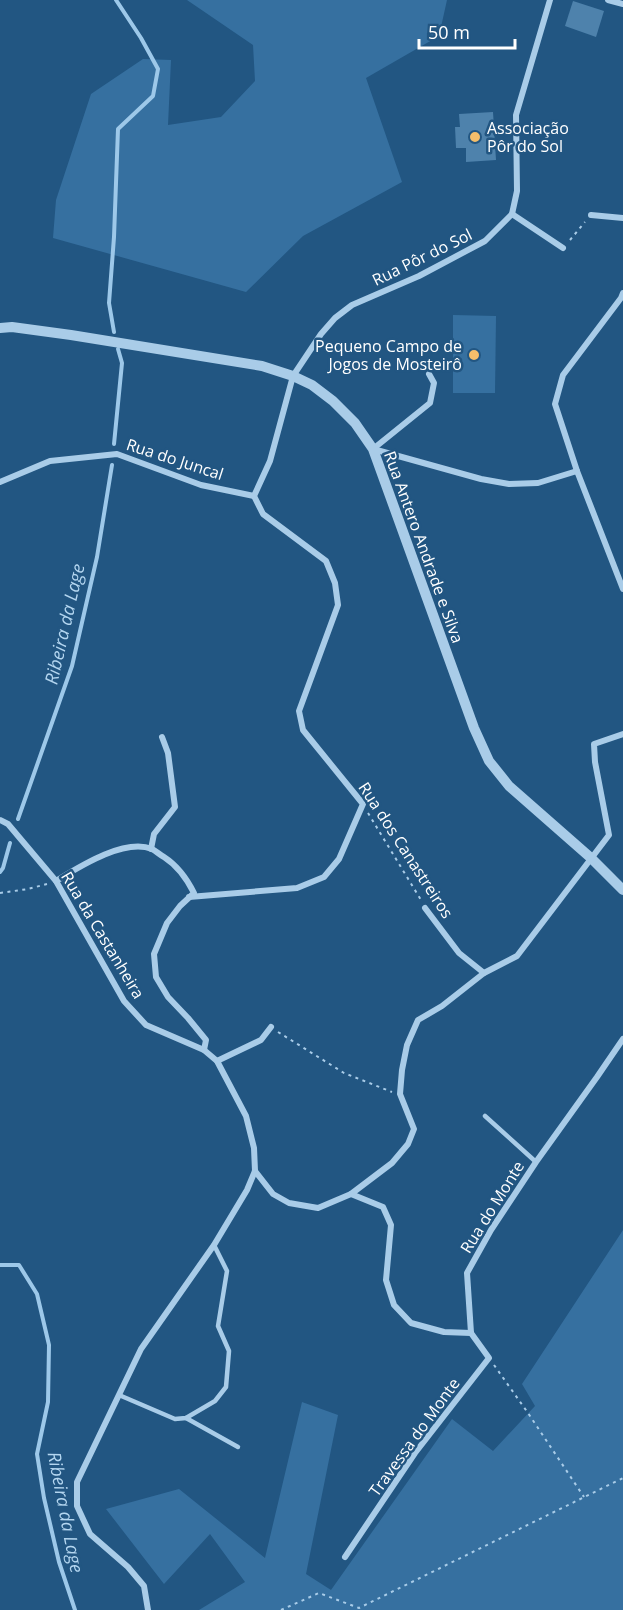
<svg xmlns="http://www.w3.org/2000/svg" width="623" height="1610" font-family="'Open Sans',sans-serif">
	<rect width="100%" height="100%" fill="#225682"/>
	<!-- green -->
	<g fill="#3670a0">
		<path d="M187,0H447L439,36L366,78L402,182L303,236L246,292L53,238L56,200L91,94L143,59L171,60L168,125L221,117L255,81L253,45Z"/>
		<path d="M453,315L496,316L495,393H453Z"/>
		<path d="M623,1230V1610H199L245,1582L210,1534L164,1584L106,1509L179,1489L265,1558L302,1402L338,1415L306,1574L331,1590L452,1419L493,1451L535,1406L522,1384Z"/>
	</g>
	<g fill="none" stroke-linecap="round" stroke-linejoin="round">
		<!-- stream -->
		<g stroke="#9dc8e9" stroke-width="4">
			<path d="M114,332L109,303L114,237L118,129L153,96L158,69L141,38L116,0"/>
			<path d="M114,444L122,363L118,349"/>
			<path d="M18,819L72,666L97,557L112,465"/>
			<path d="M0,872L3,868L10,843"/>
			<path d="M0,1265H19L37,1294L49,1345L48,1402L37,1454L44,1498L59,1562L75,1610"/>
		</g>
	</g>
	<!-- building -->
	<g fill="#4e82ac">
		<path d="M573,1L604,11L596,37L565,26Z"/>
		<path d="M493,112L496,160L466,162V148H456L455,127H460L459,114Z"/>
	</g>
	<g fill="none" stroke-linecap="round" stroke-linejoin="round">
		<!-- path -->
		<g stroke="#a9cce8" stroke-width="2" stroke-dasharray="3 4.5" stroke-linecap="butt">
			<path d="M570,240L585,222"/>
			<path d="M368,813L421,900"/>
			<path d="M0,893L28,889L47,884"/>
			<path d="M278,1032L344,1073L392,1092"/>
			<path d="M494,1365L528,1413L584,1497"/>
			<path d="M281,1610L319,1593L359,1608L623,1478"/>
		</g>
		<!-- service -->
		<g stroke="#a9cce8" stroke-width="4.5">
			<path d="M485,1116L536,1162"/>
			<path d="M119,1395L175,1419L186,1418L215,1401L226,1387L229,1351L218,1326L227,1271L214,1245"/>
			<path d="M186,1418L238,1447"/>
		</g>
		<!-- minor -->
		<g stroke="#a9cce8" stroke-width="6">
			<path d="M608,0L623,4"/>
			<path d="M512,214L563,248"/>
			<path d="M591,215L623,218"/>
			<path d="M623,293L621,298L563,375L555,404L577,471L623,589"/>
			<path d="M373,449L481,479L509,484L538,483L577,471"/>
			<path d="M373,449L430,403L434,383L429,374"/>
			<path d="M0,482L50,461L117,454L201,485L254,496"/>
			<path d="M254,496L270,461L293,376L321,334L335,318L352,305L419,276L485,241L512,214L517,191L516,115L550,0"/>
			<path d="M0,820L8,824L56,881L124,1001L146,1025L204,1050L217,1061L246,1116L254,1148L255,1171L247,1190L214,1245L141,1349L77,1482V1506L90,1534L128,1567L144,1586L148,1610"/>
			<path d="M151,849L154,834L175,807L168,753L162,737"/>
			<path d="M56,881C79,867 124,838 152,849C156,851 160,855 164,857C178,866 187,879 194,893L180,906L167,923L154,954L156,977L168,997L188,1018L206,1040L204,1050"/>
			<path d="M189,897L297,888L324,877L339,859L363,804L303,730L299,711L338,605L335,583L326,561L263,514L254,496"/>
			<path d="M425,908L459,953L484,973"/>
			<path d="M217,1061L261,1040L271,1027"/>
			<path d="M255,1171L273,1194L289,1203L318,1208L351,1194L383,1207L391,1225L386,1280L394,1305L411,1323L444,1332L471,1333"/>
			<path d="M351,1194L392,1163L408,1144L414,1129L400,1094L402,1070L407,1045L418,1020L442,1006L484,973L517,956L609,835L595,762L594,744L623,734"/>
			<path d="M471,1333L467,1273L491,1230L536,1162L597,1077L623,1039"/>
			<path d="M345,1557L415,1453L489,1358L471,1333"/>
		</g>
		<!-- tertiary -->
		<path stroke="#a9cce8" stroke-width="10" d="M0,328L12,327L71,335L262,366L293,376L312,385L333,401L355,423L373,449L474,728L489,761L509,786L591,858L623,890"/>
	</g>
	<!-- markers -->
	<g fill="#f4be6b" stroke="#225682" stroke-width="2">
		<circle cx="475" cy="137" r="6"/>
		<circle cx="474" cy="355" r="6"/>
	</g>
	<g text-anchor="middle" dominant-baseline="central" stroke-width="5" stroke-linejoin="round" paint-order="stroke">
		<!-- poi labels -->
		<g font-size="16" fill="#fff" stroke="#225682" text-anchor="start">
			<text x="487" y="128">Associação<tspan x="487" dy="18">Pôr do Sol</tspan></text>
			<text x="462" y="346" text-anchor="end">Pequeno Campo de<tspan x="462" dy="18">Jogos de Mosteirô</tspan></text>
		</g>
		<!-- street labels -->
		<g font-size="16" fill="#fff" stroke="#225682">
			<text transform="translate(422 257) rotate(-26)">Rua Pôr do Sol</text>
			<text transform="translate(175 459) rotate(18)">Rua do Juncal</text>
			<text transform="translate(424 547) rotate(70)">Rua Antero Andrade e Silva</text>
			<text transform="translate(406 850) rotate(57)">Rua dos Canastreiros</text>
			<text transform="translate(103 935) rotate(59)">Rua da Castanheira</text>
			<text transform="translate(492 1207) rotate(-58)">Rua do Monte</text>
			<text transform="translate(414 1437) rotate(-54)">Travessa do Monte</text>
		</g>
		<!-- water labels -->
		<g font-size="18" font-style="italic" fill="#b4d6f0" stroke="#225682">
			<text transform="translate(64 624) rotate(-77)">Ribeira da Lage</text>
			<text transform="translate(66 1512) rotate(79)">Ribeira da Lage</text>
		</g>
	</g>
	<!-- scale -->
	<path d="M419 39v9h96v-9" fill="none" stroke="#ffffff" stroke-width="3"/>
	<text x="428" y="39" font-size="18" fill="#ffffff" stroke="#225682" stroke-width="4.5" paint-order="stroke">50 m</text>
</svg>
